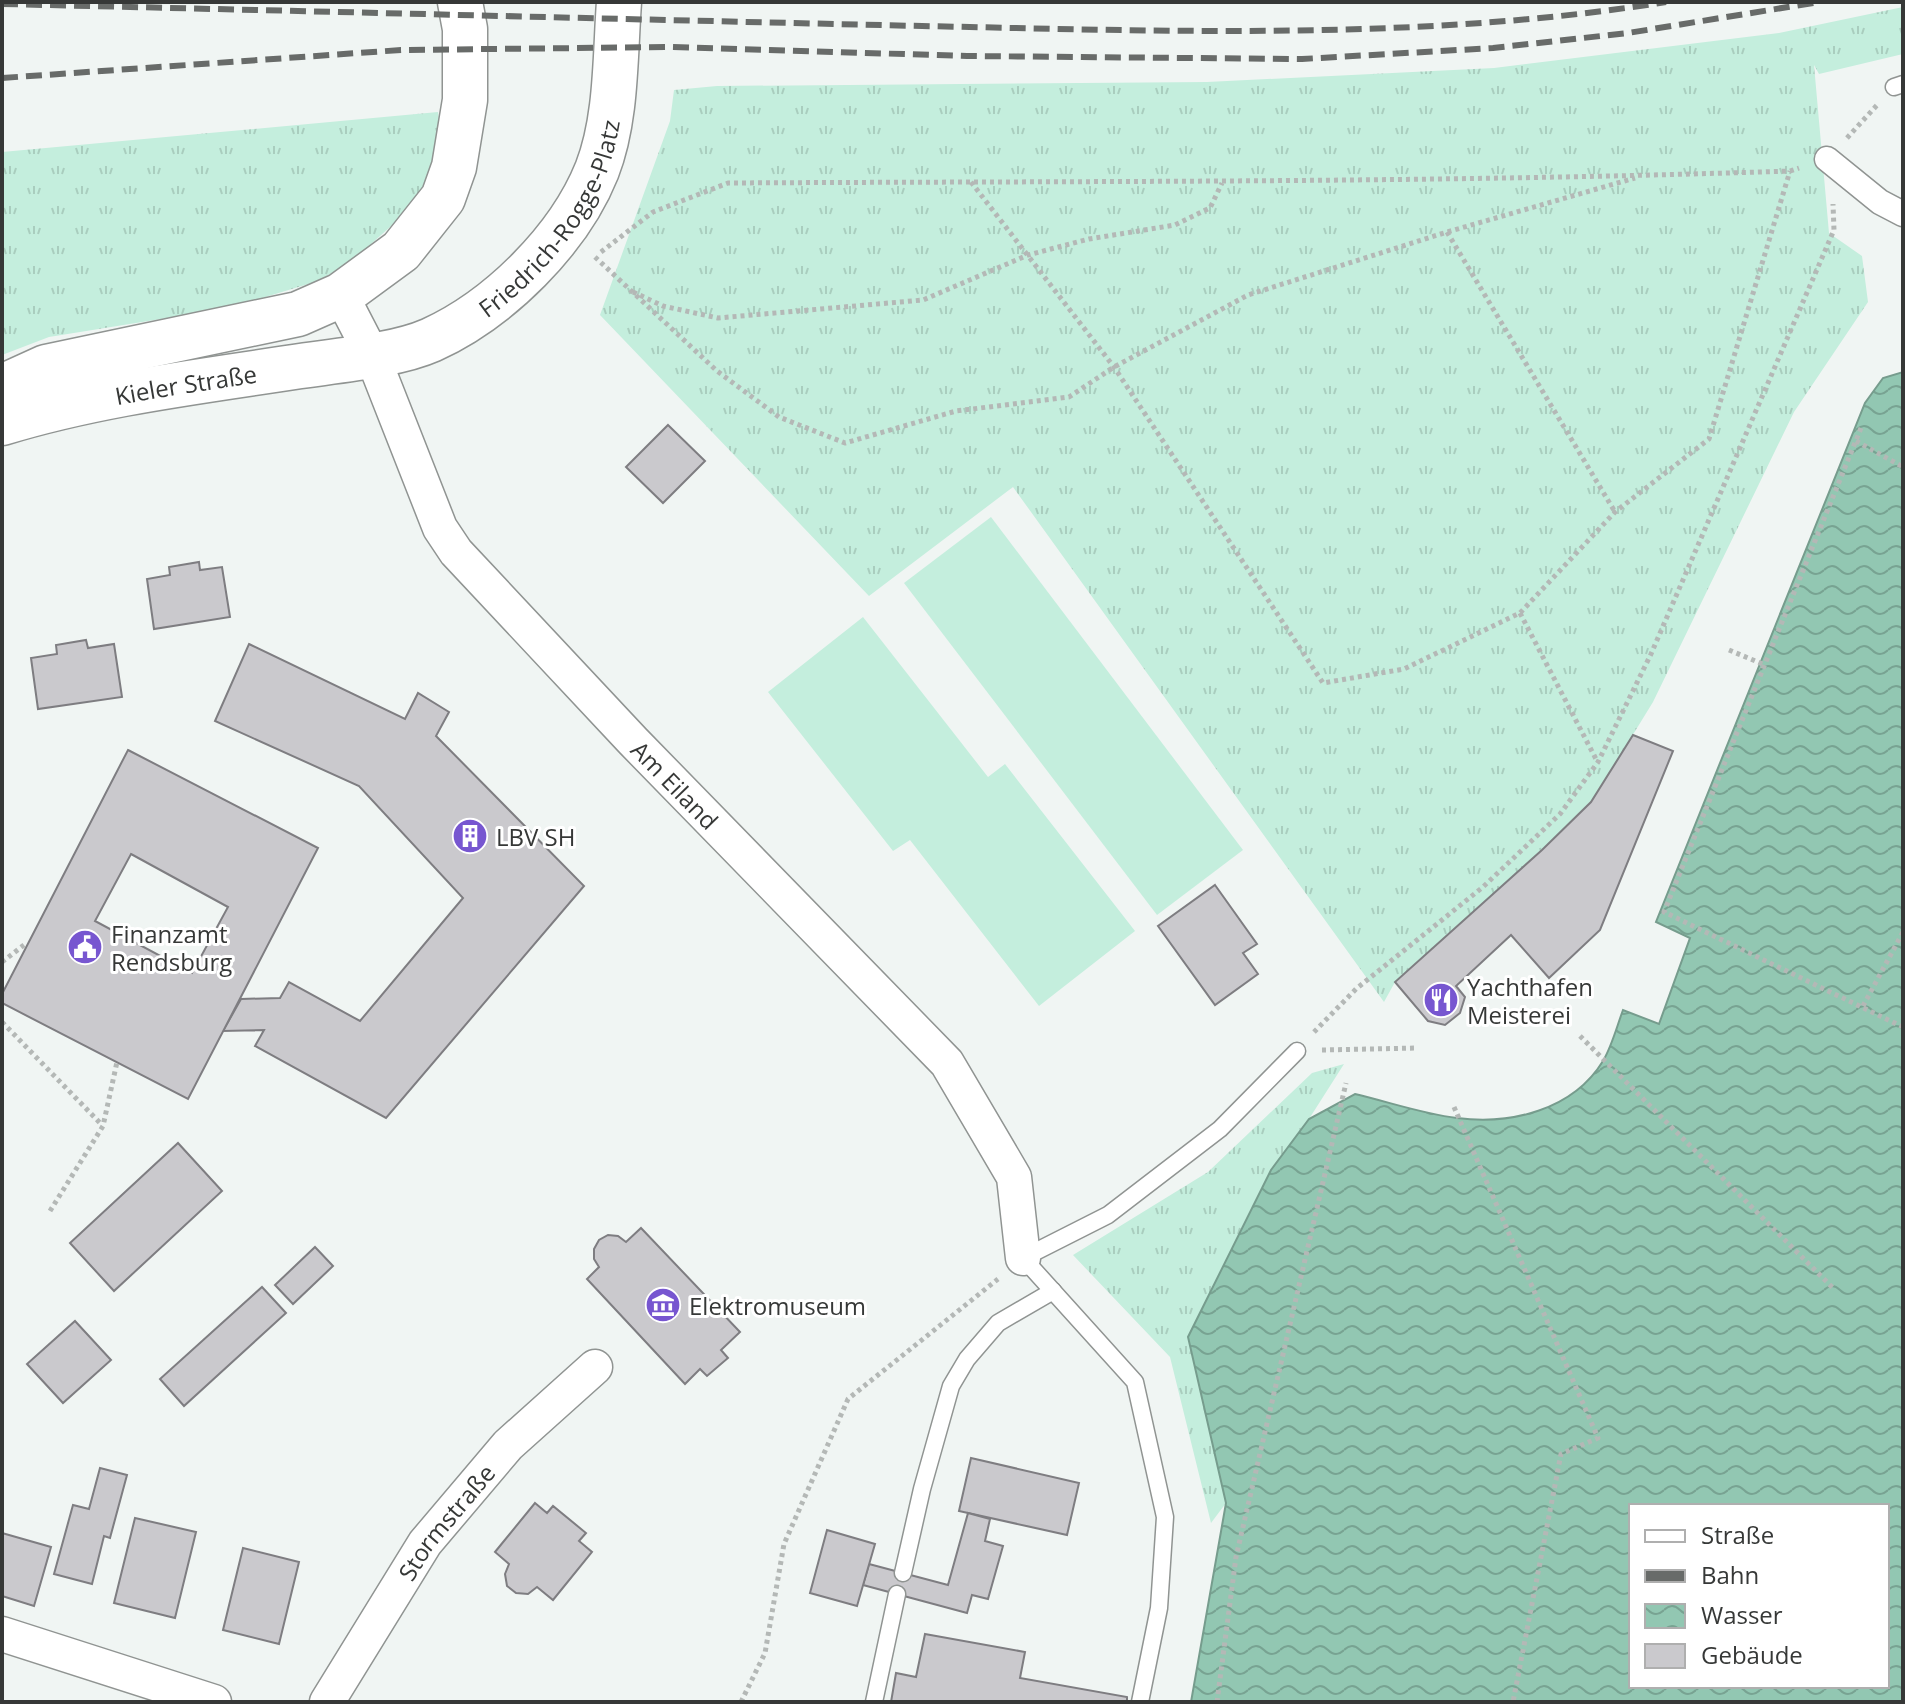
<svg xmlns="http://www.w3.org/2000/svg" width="1905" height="1704" font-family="'Open Sans',sans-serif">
	<defs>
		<pattern id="grass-tufts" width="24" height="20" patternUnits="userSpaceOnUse" patternTransform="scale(2)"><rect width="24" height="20" fill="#c4eedd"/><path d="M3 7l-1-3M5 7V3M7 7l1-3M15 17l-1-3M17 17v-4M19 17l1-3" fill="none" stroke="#a9cdbe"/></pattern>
		<pattern id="water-waves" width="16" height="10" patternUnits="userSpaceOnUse" patternTransform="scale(2)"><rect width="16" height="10" fill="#92c7b2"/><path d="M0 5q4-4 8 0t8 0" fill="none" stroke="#78a392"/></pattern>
	</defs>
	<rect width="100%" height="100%" fill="#f0f5f3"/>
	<!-- grass -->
	<g fill="url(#grass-tufts)">
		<path d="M1903,7V54L1819,74L1814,65L1829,233L1862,256L1868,302L1794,412L1653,702L1594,798L1542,850L1395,982L1384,1002L1013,487L869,596L600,315L670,121L674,90L717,86L1207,82L1494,68L1779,33Z"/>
		<path d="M438,112L441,133L432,180L399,219L352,261L318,281L229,308L49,337L2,355V152Z"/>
		<path d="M1344,1064L1309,1119L1271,1170L1188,1337L1226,1503L1211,1523L1170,1357L1073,1255L1208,1172L1312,1073Z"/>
	</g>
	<!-- garden -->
	<g fill="#c4eedd">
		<path d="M991,517L1243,850L1157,915L904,583Z"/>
		<path d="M863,617L988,777L1005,764L1135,931L1039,1006L910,840L893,851L768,692Z"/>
	</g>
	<!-- water -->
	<path fill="url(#water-waves)" stroke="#769c8d" stroke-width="2" fill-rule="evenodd" d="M1903,372V1702H1191L1226,1503L1188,1337L1271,1170L1309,1119L1355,1094C1389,1102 1423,1114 1457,1118C1511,1125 1573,1110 1603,1061C1612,1046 1617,1026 1623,1010L1659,1024L1690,938L1656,922L1865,403L1883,378ZM1631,1506H1887V1686H1631Z"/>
	<!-- building -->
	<g fill="#cac9cd" stroke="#7e7d81" stroke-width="2" fill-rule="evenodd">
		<path d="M668,425L705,461L663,503L626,467Z"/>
		<path d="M199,562L200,570L222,567L230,617L154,629L147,579L170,575L169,567Z"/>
		<path d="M86,640L88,648L114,644L122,697L38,709L31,658L57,654L56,645Z"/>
		<path d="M249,644L405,719L418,693L449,712L436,736L584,886L386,1118L255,1046L264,1030L223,1031L241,999L280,998L289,982L360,1021L463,898L359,786L215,721Z"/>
		<path d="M1633,735L1673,751L1600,930L1549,978L1511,935L1456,986L1465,997L1460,1013L1445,1025L1428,1021L1395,982L1542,850L1591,802Z"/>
		<path d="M128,750L318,848L188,1099L2,1003V994ZM131,854L228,907L192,973L95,921Z"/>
		<path d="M1215,885L1257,944L1243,953L1258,974L1215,1005L1158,926Z"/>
		<path d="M178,1143L222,1191L114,1291L70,1243Z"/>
		<path d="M641,1228L740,1332L721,1350L728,1358L707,1376L700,1369L685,1384L587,1279L599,1267L594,1259V1249L599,1240L608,1235L618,1236L626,1242Z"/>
		<path d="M315,1247L333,1266L293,1304L275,1285Z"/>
		<path d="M262,1287L286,1313L184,1406L160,1379Z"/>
		<path d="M75,1321L111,1360L63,1403L27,1364Z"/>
		<path d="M971,1458L1079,1483L1067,1535L959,1511Z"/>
		<path d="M100,1468L127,1475L110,1538L104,1536L92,1584L54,1574L73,1505L89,1509Z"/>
		<path d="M535,1503L547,1513L553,1506L586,1533L579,1541L592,1552L553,1600L537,1587L528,1594L516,1593L507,1586L505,1574L509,1564L495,1552Z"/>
		<path d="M968,1513L990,1519L985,1541L1003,1546L988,1599L972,1595L967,1613L863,1585L869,1564L948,1585Z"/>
		<path d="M135,1518L196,1532L175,1618L114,1603Z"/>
		<path d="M827,1530L875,1544L857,1606L810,1593Z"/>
		<path d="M2,1533L51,1547L34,1606L2,1596Z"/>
		<path d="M243,1548L299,1562L279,1644L223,1630Z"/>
		<path d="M925,1634L1025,1652L1020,1678L1127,1697V1702H891L896,1673L916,1677Z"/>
	</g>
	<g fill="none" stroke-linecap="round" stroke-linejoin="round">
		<defs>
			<g id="service">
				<path d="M1894,87L1903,84"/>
				<path d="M903,1573L922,1489L951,1386L967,1359L998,1323L1053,1291"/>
				<path d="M874,1702L897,1594"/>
				<path d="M1140,1702L1159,1608L1165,1517L1135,1382L1023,1258L1108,1215L1220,1129L1297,1051"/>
			</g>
			<path id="pedestrian" d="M1827,159L1880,202L1903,214"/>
			<g id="minor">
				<path id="s1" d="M341,295L372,355L440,528L456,552L633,741L947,1063L1014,1177L1023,1258"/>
				<path d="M2,1634L214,1702"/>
				<path id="s2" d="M327,1702L425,1543L508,1445L595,1367"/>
			</g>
			<g id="secondary">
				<path d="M2,387L46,367L298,314L341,295L401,251L443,198L454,167L465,100V29L460,2"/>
				<path id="s3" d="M2,423C97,394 196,382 294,367C333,361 395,356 431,340C499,309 569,240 597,170C617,119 615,56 619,2"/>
			</g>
		</defs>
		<!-- service casing -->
		<use href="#service" stroke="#909492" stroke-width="19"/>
		<!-- pedestrian casing -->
		<use href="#pedestrian" stroke="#909492" stroke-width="27"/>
		<!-- minor casing -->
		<use href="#minor" stroke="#909492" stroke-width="37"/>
		<!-- secondary casing -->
		<use href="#secondary" stroke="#909492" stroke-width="47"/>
		<!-- path -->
		<g stroke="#b4b8b6" stroke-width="5" stroke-dasharray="4 4" stroke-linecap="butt">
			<path d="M1847,138L1878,104"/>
			<path d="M971,182L1114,367L1323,683L1404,669L1520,613L1615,512L1709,439L1790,171"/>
			<path d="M1447,232L1615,512"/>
			<path d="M601,252L653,212L728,183C1082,181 1436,183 1790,171L1799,168"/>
			<path d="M595,257L717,371L779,417L845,443L956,411L1069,397L1114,367L1248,295L1447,232L1635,178"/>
			<path d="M633,292L663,306L718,318L923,300L1028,255L1089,239L1175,225L1210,208L1222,183"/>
			<path d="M1861,428L1664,912L1903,1027"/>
			<path d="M1856,441L1903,467"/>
			<path d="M1520,613L1597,761"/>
			<path d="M1729,650L1765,665"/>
			<path d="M2,962L24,945"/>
			<path d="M1863,1006L1903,932"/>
			<path d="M2,1022L102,1125"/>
			<path d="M1314,1032L1356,989L1483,887L1560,814L1598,762L1651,654L1834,230L1833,204"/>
			<path d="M1580,1036L1833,1288"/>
			<path d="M1322,1050L1416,1048"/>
			<path d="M1454,1107L1598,1438L1561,1454L1513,1702"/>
			<path d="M50,1211L103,1126L117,1062"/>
			<path d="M741,1702L765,1653L784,1544L848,1399L998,1279"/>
			<path d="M1217,1702L1236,1557L1346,1083"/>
		</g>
		<!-- service -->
		<use href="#service" stroke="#fff" stroke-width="16"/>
		<!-- pedestrian -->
		<use href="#pedestrian" stroke="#fff" stroke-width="24"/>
		<!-- minor -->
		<use href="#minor" stroke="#fff" stroke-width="34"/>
		<!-- secondary -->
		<use href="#secondary" stroke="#fff" stroke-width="44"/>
		<!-- rail -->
		<g stroke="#686b69" stroke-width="6" stroke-dasharray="16 8" stroke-linecap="butt">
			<path d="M2,4C309,11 615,19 922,26C1167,31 1423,41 1666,2"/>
			<path d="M2,78L401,50L671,47L967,56L1302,59L1493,48L1628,33L1819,2"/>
		</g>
	</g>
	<!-- icons -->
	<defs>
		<symbol id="building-disc" viewBox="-11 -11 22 22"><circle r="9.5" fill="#7756d0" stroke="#fff"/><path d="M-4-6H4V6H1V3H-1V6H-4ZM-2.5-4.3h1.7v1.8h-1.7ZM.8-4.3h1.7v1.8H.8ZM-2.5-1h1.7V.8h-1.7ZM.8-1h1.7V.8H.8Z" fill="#fff"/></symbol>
		<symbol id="civic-disc" viewBox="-11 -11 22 22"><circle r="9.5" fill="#7756d0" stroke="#fff"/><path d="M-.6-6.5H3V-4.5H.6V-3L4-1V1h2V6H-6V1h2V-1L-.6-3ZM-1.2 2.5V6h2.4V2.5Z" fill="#fff"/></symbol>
		<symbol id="restaurant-disc" viewBox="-11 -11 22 22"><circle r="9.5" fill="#7756d0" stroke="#fff"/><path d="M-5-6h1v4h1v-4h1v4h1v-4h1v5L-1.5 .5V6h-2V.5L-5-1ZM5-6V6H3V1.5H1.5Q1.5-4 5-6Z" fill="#fff"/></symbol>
		<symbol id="museum-disc" viewBox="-11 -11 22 22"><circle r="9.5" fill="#7756d0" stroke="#fff"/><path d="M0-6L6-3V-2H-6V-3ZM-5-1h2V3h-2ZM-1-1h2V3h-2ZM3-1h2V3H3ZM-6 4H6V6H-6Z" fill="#fff"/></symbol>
	</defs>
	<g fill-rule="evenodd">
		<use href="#building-disc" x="450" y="816" width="40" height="40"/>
		<use href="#civic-disc" x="65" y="927" width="40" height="40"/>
		<use href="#restaurant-disc" x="1421" y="980" width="40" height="40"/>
		<use href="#museum-disc" x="643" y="1285" width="40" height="40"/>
	</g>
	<g text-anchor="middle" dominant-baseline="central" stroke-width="6" stroke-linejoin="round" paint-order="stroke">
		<!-- street labels -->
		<g font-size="24" fill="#363837" stroke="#fff">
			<text stroke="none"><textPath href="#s3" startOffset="614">Friedrich-Rogge-Platz</textPath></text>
			<text stroke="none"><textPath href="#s3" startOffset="188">Kieler Straße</textPath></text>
			<text stroke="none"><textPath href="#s1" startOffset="602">Am Eiland</textPath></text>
			<text stroke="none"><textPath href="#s2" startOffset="216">Stormstraße</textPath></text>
		</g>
		<!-- poi labels -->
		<g font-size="24" fill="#363837" stroke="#fff" text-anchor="start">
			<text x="496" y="836">LBV SH</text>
			<text x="111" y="933">Finanzamt<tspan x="111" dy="28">Rendsburg</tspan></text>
			<text x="1467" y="986">Yachthafen<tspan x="1467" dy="28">Meisterei</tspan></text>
			<text x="689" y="1305">Elektromuseum</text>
		</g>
	</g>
	<!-- border -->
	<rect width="1905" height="1704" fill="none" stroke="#363837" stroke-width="8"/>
	<!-- legend -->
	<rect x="1629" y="1504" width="260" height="184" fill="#ffffff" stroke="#afafaf" stroke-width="2"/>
	<rect x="1645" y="1530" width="40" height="12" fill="#ffffff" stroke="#afafaf" stroke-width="2"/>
	<text x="1701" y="1544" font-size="24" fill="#363837">Straße</text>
	<rect x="1645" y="1570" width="40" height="12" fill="#686b69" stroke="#afafaf" stroke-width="2"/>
	<text x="1701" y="1584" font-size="24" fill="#363837">Bahn</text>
	<rect x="1645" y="1604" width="40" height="24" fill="url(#water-waves)" stroke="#afafaf" stroke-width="2"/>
	<text x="1701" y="1624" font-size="24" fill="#363837">Wasser</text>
	<rect x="1645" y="1644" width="40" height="24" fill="#cac9cd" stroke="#afafaf" stroke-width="2"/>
	<text x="1701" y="1664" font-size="24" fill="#363837">Gebäude</text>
</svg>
